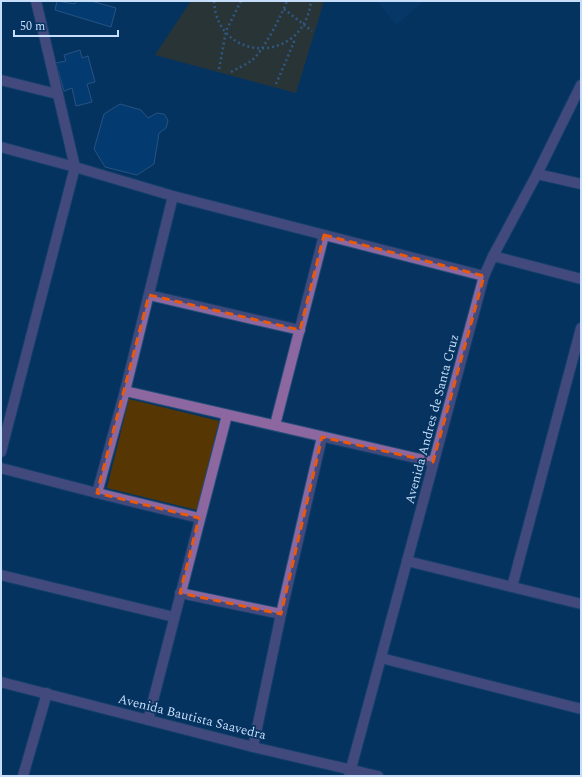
<svg xmlns="http://www.w3.org/2000/svg" width="582" height="777" font-family="Spectral,serif">
	<rect width="100%" height="100%" fill="#063360"/>
	<!-- built -->
	<path fill="#083c6f" d="M377,1H424L396,25Z"/>
	<!-- green -->
	<g fill="#563704">
		<path d="M191,1H324L296,93L155,55Z"/>
		<path d="M129,399L219,421L197,510L107,488Z"/>
	</g>
	<!-- building -->
	<g fill="#004684" stroke="#4d79ab">
		<path d="M57,1L75,4L76,1H91L116,8L111,27L55,10Z"/>
		<path d="M80,50L82,58L88,56L95,82L87,84L92,102L76,106L72,88L64,91L56,63L66,61L64,55Z"/>
		<path d="M120,104L141,110L148,118L157,113L164,114L168,120L166,128L159,133L154,164L137,175L105,167L94,149L104,114Z"/>
	</g>
	<g fill="none" stroke-linecap="round" stroke-linejoin="round">
		<defs>
			<g id="minor">
				<path d="M1,80L57,94"/>
				<path d="M1,147L75,167L173,196L484,276"/>
				<path d="M537,174L581,184"/>
				<path d="M493,256L581,279"/>
				<path d="M149,295L300,330"/>
				<path d="M125,391L433,462"/>
				<path d="M275,425L324,235"/>
				<path d="M1,452L75,167L36,1"/>
				<path d="M1,468L97,493L199,518"/>
				<path d="M97,493L125,391L173,196"/>
				<path d="M407,561L581,604"/>
				<path d="M1,575L174,617"/>
				<path d="M512,587L581,328"/>
				<path d="M180,593L281,614"/>
				<path d="M381,658L581,709"/>
				<path d="M1,682L253,747L378,776"/>
				<path d="M148,720L227,415"/>
				<path d="M253,747L281,614L322,437"/>
				<path d="M23,776L47,693"/>
				<path d="M349,776L484,276L493,256L537,174L581,85"/>
			</g>
		</defs>
		<!-- minor casing -->
		<use href="#minor" stroke="#254e78" stroke-width="12"/>
		<!-- path -->
		<g stroke="#6184a9" stroke-width="2.5" stroke-dasharray="2 3" stroke-linecap="butt">
			<path d="M214,1C217,63 304,65 311,1"/>
			<path d="M284,9L312,31"/>
			<path d="M219,69L226,31L241,1"/>
			<path d="M231,72C238,68 245,65 251,61C264,51 281,16 287,1"/>
			<path d="M276,84L294,42L292,39"/>
		</g>
		<!-- minor -->
		<use href="#minor" stroke="#8c67a0" stroke-width="10"/>
	</g>
	<!-- marked area -->
	<path d="M0 0H582V777H0ZM324,235L484,276L433,462L322,437L281,614L180,593L199,518L97,493L149,295L300,330Z" fill="#063360" fill-opacity=".55" fill-rule="evenodd"/>
	<path fill="none" stroke="#e8590c" stroke-width="3" stroke-dasharray="8 5" stroke-linejoin="round" d="M324,235L484,276L433,462L322,437L281,614L180,593L199,518L97,493L149,295L300,330Z"/>
	<g text-anchor="middle" dominant-baseline="central" stroke-width="3.5" stroke-linejoin="round" paint-order="stroke">
		<!-- street labels -->
		<g font-size="13" fill="#c6def9" stroke="#063360">
			<text transform="translate(432 419) rotate(-75)">Avenida Andres de Santa Cruz</text>
			<text transform="translate(192 717) rotate(14)">Avenida Bautista Saavedra</text>
		</g>
	</g>
	<!-- border -->
	<rect width="582" height="777" fill="none" stroke="#c6def9" stroke-width="4"/>
	<!-- scale -->
	<path d="M14 30v6h104v-6" fill="none" stroke="#c6def9" stroke-width="2"/>
	<text x="20" y="30" font-size="12" fill="#c6def9" stroke="#063360" stroke-width="3" paint-order="stroke">50 m</text>
</svg>
